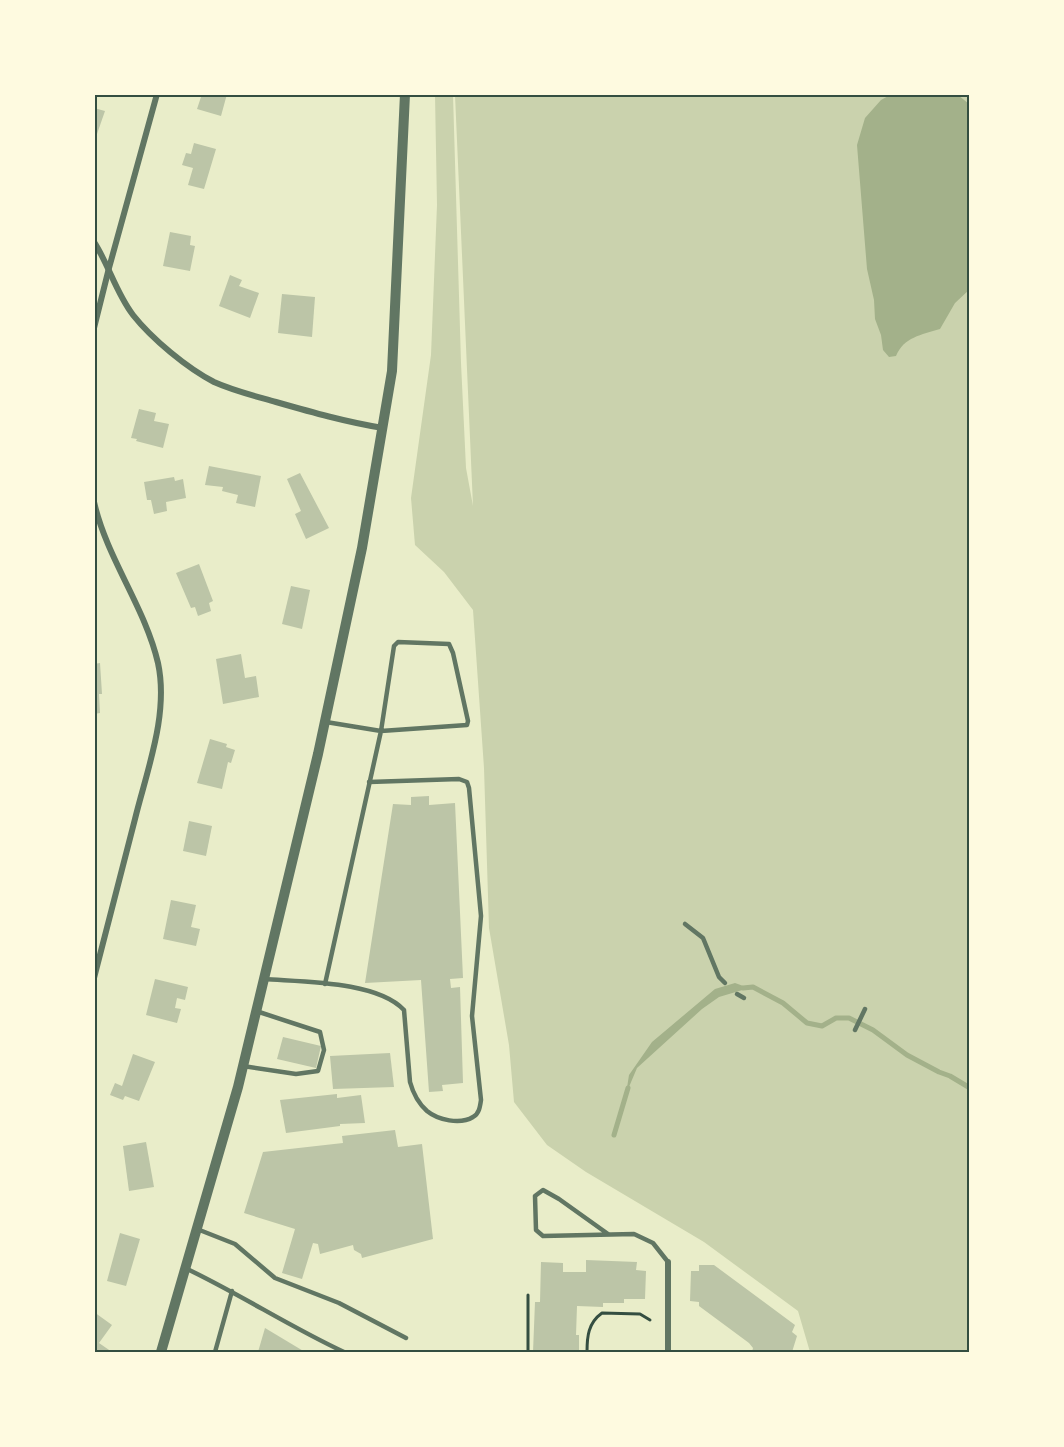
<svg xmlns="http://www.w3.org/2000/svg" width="1064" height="1447" font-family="'Fira Sans',sans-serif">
	<rect width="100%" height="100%" fill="#e9edc9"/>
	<!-- green -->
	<path fill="#cad2ad" d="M435,95H453L461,363L466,468L473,506L455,95H969V1352H810L798,1311L704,1242L586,1172L547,1145L514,1102L509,1045L489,928L484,768L473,610L444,572L415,545L411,498L431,355L437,205Z"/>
	<!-- water -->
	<g fill="#a3b18a">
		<path d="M890,95H958L969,104L970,289L955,303L940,329C921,335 904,337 896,356L889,357L883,350L881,335L875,319L874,300L867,269L857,145L865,118L881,100Z"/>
		<path d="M735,983L749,988L719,997L702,1009L637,1068L626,1094L629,1075L652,1042L715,989Z"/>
	</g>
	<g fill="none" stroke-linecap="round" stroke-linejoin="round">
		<!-- stream -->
		<g stroke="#a3b18a" stroke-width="5">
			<path d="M743,988L753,987L783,1003L807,1023L822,1026L836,1018H849L873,1030L907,1055L939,1072L950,1076L970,1088"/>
			<path d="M614,1135L628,1088"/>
		</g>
	</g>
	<!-- building -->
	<g fill="#bcc5a7">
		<path d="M202,94H227L221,116L197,109Z"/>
		<path d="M94,108L105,111L97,134L94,133Z"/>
		<path d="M194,143L216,149L204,189L188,185L193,168L182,165L186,153L191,154Z"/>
		<path d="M170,232L191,236L190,245L195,246L190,271L163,266Z"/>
		<path d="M230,275L242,280L239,286L259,293L250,318L219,306Z"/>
		<path d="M282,294L315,297L312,337L278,333Z"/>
		<path d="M139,409L156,413L154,421L169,424L163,448L136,441L137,439L131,438Z"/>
		<path d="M209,466L261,476L255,507L236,503L238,495L222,491L223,487L205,485Z"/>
		<path d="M300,473L329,528L306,539L295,514L301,511L287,479Z"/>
		<path d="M174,477L175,481L183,479L186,498L166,502L167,511L154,514L151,500H147L144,482Z"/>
		<path d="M199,564L213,601L209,603L211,611L198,616L195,607L191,608L176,573Z"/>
		<path d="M291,586L310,590L302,629L282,624Z"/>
		<path d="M241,654L245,678L256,676L259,697L223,704L216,659Z"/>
		<path d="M100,663L102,694H99L100,713L94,714V664Z"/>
		<path d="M210,739L227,744L226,747L235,750L231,763L228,762L222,789L197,783Z"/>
		<path d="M429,796V805L455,803L463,978L450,979L451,988L460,987L463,1083L442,1085L443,1091L429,1092L421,980L365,983L393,804L411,805V797Z"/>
		<path d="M189,821L212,826L206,856L183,851Z"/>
		<path d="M171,900L196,905L191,927L200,929L196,946L163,939Z"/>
		<path d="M155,979L188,987L185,1000L177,998L175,1008L181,1009L177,1023L146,1015Z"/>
		<path d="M283,1037L321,1046L316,1068L277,1059Z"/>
		<path d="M390,1053L394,1087L333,1089L330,1056Z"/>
		<path d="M133,1054L155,1062L139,1101L125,1096L123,1100L110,1095L115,1083L122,1086Z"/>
		<path d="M337,1094V1098L361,1095L365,1123L340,1124V1126L286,1133L280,1100Z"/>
		<path d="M395,1130L398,1147L422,1144L433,1239L362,1258L361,1254L354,1250L353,1245L320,1254L318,1244L313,1243L302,1279L282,1273L295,1229L244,1213L263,1152L343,1143L342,1136Z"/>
		<path d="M146,1142L154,1187L129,1191L123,1146Z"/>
		<path d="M120,1233L140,1239L126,1286L107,1281Z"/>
		<path d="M586,1260L637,1262L636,1270L646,1271L645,1299H624V1303H603V1307L577,1306L576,1335H579V1352H533L535,1302H540L541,1262L563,1263V1272H586Z"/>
		<path d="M699,1265H714L795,1325L792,1332L797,1336L792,1352H752L753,1348L749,1343L699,1306V1302L690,1301L691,1271H699Z"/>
		<path d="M94,1312L112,1325L99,1343L112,1352H94Z"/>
		<path d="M265,1328L305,1352H258Z"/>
	</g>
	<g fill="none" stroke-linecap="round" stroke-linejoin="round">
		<!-- path -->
		<g stroke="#344e41" stroke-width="3">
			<path d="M528,1295V1352"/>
			<path d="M587,1352C587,1337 588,1323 602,1313L640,1314L650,1320"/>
		</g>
		<!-- service -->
		<g stroke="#617663" stroke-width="4.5">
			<path d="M685,924L703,938L719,977L725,983"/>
			<path d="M264,979C303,982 377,981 404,1010L410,1082C413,1093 418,1103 427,1111C438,1120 460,1125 473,1117C479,1114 480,1107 481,1100L472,1016L481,916L469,788L467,782L459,779L369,782"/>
			<path d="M325,984L381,731L394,646L398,642L449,644L453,653L468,721L467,725L381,731L326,722"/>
			<path d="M737,994L744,998"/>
			<path d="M855,1030L865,1009"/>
			<path d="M243,1066L296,1074L318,1071L324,1050L320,1032L256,1011"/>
			<path d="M197,1229L235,1244L275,1278L339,1303L406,1338"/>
			<path d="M608,1234L559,1199L543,1190L535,1196L536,1230L543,1236L634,1234L653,1243L668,1262"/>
			<path d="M185,1268C240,1294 290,1327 344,1352"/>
			<path d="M215,1352L232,1291"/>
		</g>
		<!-- minor -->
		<g stroke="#617663" stroke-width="6">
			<path d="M94,242C109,265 116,293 133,315C152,339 187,368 214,382C234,391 255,396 276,402C311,412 346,422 383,428"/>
			<path d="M94,328L109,268L157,94"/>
			<path d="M94,502C107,559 145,607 158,663C169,714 147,770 135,819C121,872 108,925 94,978"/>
			<path d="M668,1352V1262"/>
		</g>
		<!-- tertiary -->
		<path stroke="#617663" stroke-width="10" d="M161,1352L238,1087L318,754L362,548L392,371L405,94"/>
	</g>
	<!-- border -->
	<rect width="1064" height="1447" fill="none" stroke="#fefae0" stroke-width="192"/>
	<rect x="96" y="96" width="872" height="1255" fill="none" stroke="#344e41" stroke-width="2"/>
</svg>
